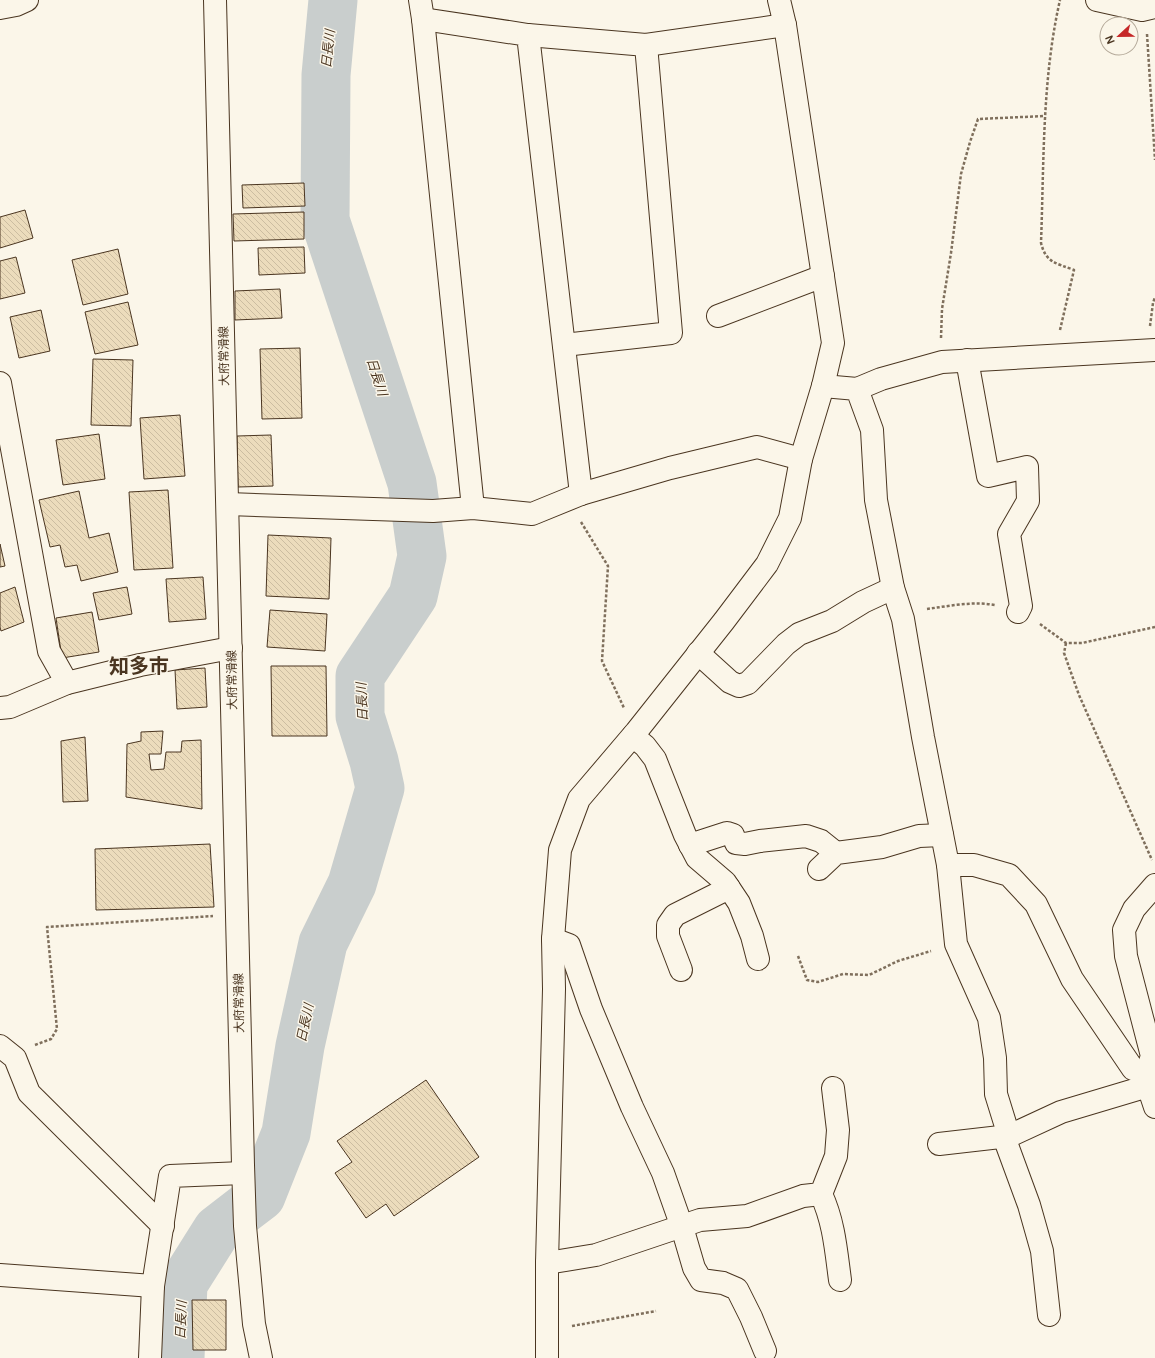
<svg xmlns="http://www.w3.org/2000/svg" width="1155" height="1358" font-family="'DM Sans','Noto Sans JP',sans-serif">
	<defs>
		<pattern id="building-back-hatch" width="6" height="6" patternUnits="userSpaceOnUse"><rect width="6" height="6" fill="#ecdcbc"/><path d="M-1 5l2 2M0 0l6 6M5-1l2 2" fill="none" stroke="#ccbda1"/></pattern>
	</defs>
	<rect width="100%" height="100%" fill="#fbf6e9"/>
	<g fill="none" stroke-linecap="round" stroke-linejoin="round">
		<!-- river -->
		<path stroke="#c9cecd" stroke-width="49" d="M180,1358L183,1284L217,1230L261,1196L286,1133L300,1046L323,943L352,884L380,788L374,761L360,716V676L413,596L422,556L412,483L325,220L326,75L333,0"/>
	</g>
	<!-- building -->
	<g fill="url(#building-back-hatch)" stroke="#4a3520">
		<path d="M304,183L305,206L243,208L242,185Z"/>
		<path d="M25,210L33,238L0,248V217Z"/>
		<path d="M304,212V239L234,241L233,214Z"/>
		<path d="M304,247L305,273L259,275L258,248Z"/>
		<path d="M118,249L128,294L83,305L72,260Z"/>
		<path d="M16,257L25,293L0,299V261Z"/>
		<path d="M280,289L282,318L235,320V291Z"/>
		<path d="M128,302L138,345L95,354L85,312Z"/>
		<path d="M41,310L50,351L19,358L10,317Z"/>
		<path d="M300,348L302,418L262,419L260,349Z"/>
		<path d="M93,359L133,360L131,426L91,425Z"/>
		<path d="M180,415L185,476L144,479L140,418Z"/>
		<path d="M99,434L105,479L63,485L56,440Z"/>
		<path d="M271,435L273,486L238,487L237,436Z"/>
		<path d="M168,490L173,568L134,570L129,492Z"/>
		<path d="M79,491L89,538L109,533L118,572L81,581L77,565L65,567L60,545L50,547L39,500Z"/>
		<path d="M268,535L331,538L329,599L266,596Z"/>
		<path d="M0,544L5,566L0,567Z"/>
		<path d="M203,577L206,619L169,622L166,579Z"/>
		<path d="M15,587L24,622L1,631L0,627V593Z"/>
		<path d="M127,587L132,614L99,620L93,593Z"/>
		<path d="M270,610L327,614L325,651L267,647Z"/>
		<path d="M92,612L99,652L62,658L56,618Z"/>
		<path d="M271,666H326L327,736H272Z"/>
		<path d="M205,668L207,707L177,709L175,670Z"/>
		<path d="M163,731L161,754H149L151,770L164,769L166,752H181L182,741L201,740L202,809L126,797L127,744L141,741V732Z"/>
		<path d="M85,737L88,801L63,802L61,741Z"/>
		<path d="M210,844L214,907L96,910L95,849Z"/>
		<path d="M426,1080L479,1157L394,1216L386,1204L366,1218L335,1173L352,1162L337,1141Z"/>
		<path d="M192,1300H226V1350H193Z"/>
	</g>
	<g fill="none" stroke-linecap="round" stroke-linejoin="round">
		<defs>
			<g id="minor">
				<path d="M420,0L423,19L473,508"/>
				<path d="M1097,0L1142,10L1155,7"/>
				<path d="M0,8L16,5L27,0"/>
				<path d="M423,19L528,35L581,494"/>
				<path d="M528,35L646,45L671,333L564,345"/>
				<path d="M646,45L785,25"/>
				<path d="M718,316L823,276"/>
				<path d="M967,360L988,476L1027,467L1028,501L1009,534L1021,606L1018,612"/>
				<path d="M0,383L49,651L67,683"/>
				<path d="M823,386L857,389L872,430L876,500L893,588L903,619L923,737L948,865H974L1009,875L1036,904L1072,979L1133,1069L1146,1074"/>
				<path d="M857,389L881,379L942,362L1155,350"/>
				<path d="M228,504L433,511L473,508L532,514L581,494L670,468L757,447L801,459"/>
				<path d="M698,653L730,682L739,686L748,683L786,644L799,634L832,621L863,602L893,588"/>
				<path d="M0,708L10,707L67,683L140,665L231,648"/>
				<path d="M633,736L645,746L655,759L685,835L697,858L725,882L739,903L752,936L758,959"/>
				<path d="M690,845L727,833L733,835L736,843L745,844L760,841L806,836L821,841L836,853"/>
				<path d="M948,865L956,944L989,1018L995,1058L996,1094L1009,1136"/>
				<path d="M819,869L836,853L882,847L919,836L942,835"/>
				<path d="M1155,885L1134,909L1124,930L1126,956L1152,1056L1146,1074L1148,1086L1155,1107"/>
				<path d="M553,939L569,945L591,1009L632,1107L663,1173L682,1227L694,1268L701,1280L723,1283L737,1289L751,1317L765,1351"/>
				<path d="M681,970L668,936V925L675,915L729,888"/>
				<path d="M0,1046L15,1058L29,1093L163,1226"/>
				<path d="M1004,1137L1029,1205L1042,1251L1049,1315"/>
				<path d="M939,1144L1009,1136L1061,1112L1148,1086"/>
				<path d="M821,1194C834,1222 836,1250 840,1280"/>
				<path d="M547,1263L596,1255L700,1220L747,1216L803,1196L821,1194L836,1156L838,1130L833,1088"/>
				<path d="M0,1275L153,1286"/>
				<path d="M150,1358L153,1286L170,1176L243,1173"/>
				<path d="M547,1358V1263L554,989L553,939L560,850L579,799L636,732L724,621L767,564L790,518L801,459L823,386L833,343L785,25L779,0"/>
			</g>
			<path id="major" d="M215,0L243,1165L245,1226L254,1324L261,1358"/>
		</defs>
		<!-- minor casing -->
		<use href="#minor" stroke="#4a3520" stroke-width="24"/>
		<!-- major casing -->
		<use href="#major" stroke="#4a3520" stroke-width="24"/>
		<!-- path -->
		<g stroke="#7f6f5c" stroke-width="2.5" stroke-dasharray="3 2" stroke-linecap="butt">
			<path d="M1147,34L1155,160"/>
			<path d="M1150,326L1153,303L1155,297"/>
			<path d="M1060,330L1074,270C1056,263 1046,263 1041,243C1044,162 1042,79 1060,0"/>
			<path d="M941,338L942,309L951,253L961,174L970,142L978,119L1045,116"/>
			<path d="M581,522L608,566L602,661L624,708"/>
			<path d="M927,609C949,606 973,601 995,605"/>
			<path d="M1040,624L1066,643H1082L1155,627"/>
			<path d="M1066,643L1064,653L1079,695L1152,860"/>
			<path d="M798,956L807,980L818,982L843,974L869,975L898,961L931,951"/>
			<path d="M35,1045L51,1039L57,1029L47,927L213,916"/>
			<path d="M572,1326L656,1311"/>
		</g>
		<!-- minor -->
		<use href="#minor" stroke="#fbf6e9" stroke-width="22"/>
		<!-- major -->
		<use href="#major" stroke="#fbf6e9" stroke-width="22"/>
	</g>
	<g text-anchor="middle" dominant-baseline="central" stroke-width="3" stroke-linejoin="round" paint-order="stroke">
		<!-- street labels -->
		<g font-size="12" fill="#4a3520" stroke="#fbf6e9">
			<text transform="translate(224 356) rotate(-91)">大府常滑線</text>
			<text transform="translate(232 680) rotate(-91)">大府常滑線</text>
			<text transform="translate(239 1003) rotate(-91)">大府常滑線</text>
		</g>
		<!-- water labels -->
		<g font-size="13" font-style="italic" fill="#4a3520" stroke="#fbf6e9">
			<text transform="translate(328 49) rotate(-84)">日長川</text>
			<text transform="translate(377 377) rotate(72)">日長川</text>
			<text transform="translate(362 702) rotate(-93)">日長川</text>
			<text transform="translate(305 1023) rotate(-78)">日長川</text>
			<text transform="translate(181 1320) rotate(-88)">日長川</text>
		</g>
		<!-- town labels -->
		<g font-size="20" font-weight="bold" fill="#4a3520" stroke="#fbf6e9">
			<text x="139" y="666">知多市</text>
		</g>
	</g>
	<!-- north arrow -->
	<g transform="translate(1119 36) rotate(248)"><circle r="19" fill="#fbf6e9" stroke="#b4a999"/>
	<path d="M0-3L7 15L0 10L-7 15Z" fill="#c62828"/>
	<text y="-6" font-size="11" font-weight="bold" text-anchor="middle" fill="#4a3520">N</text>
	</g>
</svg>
